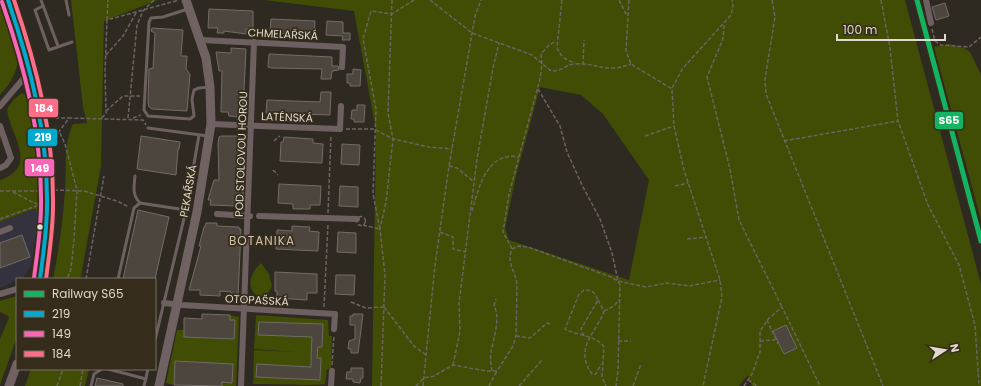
<svg xmlns="http://www.w3.org/2000/svg" width="981" height="386" font-family="Poppins,sans-serif">
	<rect width="100%" height="100%" fill="#2f2a21"/>
	<!-- industrial -->
	<path fill="#34323f" d="M36,209L38,217L37,229L31,266L23,278L0,288V222Z"/>
	<!-- green -->
	<g fill="#414c04" fill-rule="evenodd">
		<path d="M71,0H158L104,21L101,166L81,276L80,279H53C59,250 63,220 65,190C67,168 63,145 73,124L87,123L83,107Z"/>
		<path d="M264,0H905L981,284V386H752L748,375L739,386H372L376,130L354,11ZM540,87L581,95L603,114L649,180L629,280L509,240L505,228L516,176ZM786,325L797,348L784,354L773,331Z"/>
		<path d="M0,5L18,58C18,72 9,85 0,95Z"/>
		<path d="M949,44L964,48L970,52L981,75V220L934,47Z"/>
		<path d="M22,93L26,95L36,143L38,217L36,209H34L0,222V180C40,166 10,136 7,109L14,99Z"/>
		<path d="M261,263L269,274L272,286L267,295L259,297C244,288 251,272 261,263Z"/>
		<path d="M17,296V337L0,385V339L9,318L8,316L0,312V301Z"/>
		<path d="M230,315L239,317L236,386H222V382H232L233,364L175,361L174,385L166,383L177,330H184V337L234,339L235,320H230Z"/>
		<path d="M256,315L328,320L329,336H332L331,369H327L325,384C315,386 266,384 253,384L254,350L295,352L254,349ZM259,322L295,323L258,335ZM311,355L321,358L320,380L310,379ZM257,365L301,366L300,379L256,377Z"/>
		<path d="M31,369H89L85,386H25Z"/>
	</g>
	<!-- building -->
	<g fill="#4c463f" stroke="#726c65">
		<path d="M945,3L949,16L936,20L932,7Z"/>
		<path d="M209,9L253,11V28L246,29V34L224,31V33H217L218,28H208Z"/>
		<path d="M271,19L315,21L314,35L270,33Z"/>
		<path d="M327,21L343,22V33H350V40H342L343,36L326,35Z"/>
		<path d="M152,28L183,30L181,56H187L186,69L190,74L187,111L152,109L149,107L148,102L149,69L153,68L155,33L151,31Z"/>
		<path d="M231,48L246,49L243,112H239V117L229,116L228,112H221L222,71H219L216,52L231,53Z"/>
		<path d="M269,54L332,57V66H338L339,70L332,71L331,79H321L322,69L271,68L268,67Z"/>
		<path d="M353,69L361,70L360,86H350V83H347V74H353Z"/>
		<path d="M321,92H331L330,115L266,113L267,100L320,102Z"/>
		<path d="M357,105H365L364,122H354V119H351L352,110H357Z"/>
		<path d="M141,136L180,142L179,149H178L176,175L137,169Z"/>
		<path d="M221,136H239V138L245,140L243,202L236,203V206L210,205L211,200H208L214,180H219L218,144L219,137Z"/>
		<path d="M284,137L313,139V143L323,144L322,163L280,161L281,142H283Z"/>
		<path d="M342,144L360,145L359,165L341,164Z"/>
		<path d="M279,184L321,186L320,205H310V209H293V204L278,203Z"/>
		<path d="M340,186L358,187V207L339,206Z"/>
		<path d="M138,210L169,217L155,279H123Z"/>
		<path d="M206,223H217V226L239,227V229H241L238,297L231,296V292L220,291V296L200,295V290H189L201,246H199L204,227H205Z"/>
		<path d="M292,226L310,227L309,231L319,232L318,251L276,249L277,230L292,231Z"/>
		<path d="M338,232L356,233V253L337,252Z"/>
		<path d="M22,235L30,257L0,268V243Z"/>
		<path d="M275,272L317,274V293H307V300L277,298V291H275Z"/>
		<path d="M336,275H355L354,295L335,294Z"/>
		<path d="M202,314L230,315V320H235L234,339L184,337V318L202,319Z"/>
		<path d="M353,314H363L358,353H351V349H348L349,341L355,339V325H350V316H353Z"/>
		<path d="M259,322L323,324L322,347H318L317,358H321L320,380L256,377L257,364L311,367V357L312,337L258,335Z"/>
		<path d="M786,325L797,348L784,354L773,331Z"/>
		<path d="M175,361L233,364L232,383L222,382V386L174,385Z"/>
		<path d="M351,368H363V378H361L360,383L353,382V379H346L347,372H351Z"/>
		<path d="M97,378L123,384V386H95Z"/>
	</g>
	<g fill="none" stroke-linecap="round" stroke-linejoin="round">
		<!-- path -->
		<g stroke="#6c6362" stroke-width="1.5" stroke-dasharray="4 2" stroke-linecap="butt">
			<path d="M430,0L472,33L532,55L551,71C563,71 565,65 574,64C597,62 604,74 631,64"/>
			<path d="M562,0L557,47C560,57 566,60 575,63"/>
			<path d="M619,0L627,16"/>
			<path d="M629,0L626,51L631,64L672,89L674,126L684,170L720,280L722,297L703,386"/>
			<path d="M772,0L775,17L765,79L766,94L883,386"/>
			<path d="M881,0L890,48L898,121L928,205L959,265L975,325L979,386"/>
			<path d="M107,20L108,0"/>
			<path d="M724,25L723,39L707,77L730,169L739,220L782,307"/>
			<path d="M932,29L935,41L941,45L969,47L981,37"/>
			<path d="M106,55L123,36L136,13"/>
			<path d="M583,65L584,40"/>
			<path d="M672,88L683,68L731,15L733,6L732,0"/>
			<path d="M538,89L560,126L567,152L582,185L600,219L612,253L618,281L646,287L667,283L689,286L720,280"/>
			<path d="M45,99L51,97"/>
			<path d="M106,111L123,96H140"/>
			<path d="M55,118H69"/>
			<path d="M102,118L106,113L105,71L107,20L179,0"/>
			<path d="M128,118L137,25L143,11L154,0"/>
			<path d="M133,118L141,115"/>
			<path d="M346,129H374L393,139L429,147L452,149"/>
			<path d="M58,133L69,118L143,120L146,125"/>
			<path d="M60,133L65,144L77,190L74,240L71,269L67,279"/>
			<path d="M645,136L674,126"/>
			<path d="M274,141L280,136"/>
			<path d="M784,141L898,121"/>
			<path d="M449,166L457,168L474,182"/>
			<path d="M273,170L278,175"/>
			<path d="M675,186L688,183"/>
			<path d="M54,190L84,191L117,201L129,207"/>
			<path d="M0,191H38"/>
			<path d="M13,192L34,203L40,204"/>
			<path d="M472,211C479,187 487,151 519,157"/>
			<path d="M328,213L331,135"/>
			<circle cx="361" cy="221" r="4.5"/>
			<path d="M0,219L39,205"/>
			<path d="M363,225L380,229L373,194L376,109L363,39L371,11L392,14L414,0"/>
			<path d="M440,232L453,237V249L466,252"/>
			<path d="M687,239L707,237"/>
			<path d="M512,249L503,232L509,194L540,79L542,64L541,54L549,45L556,41"/>
			<path d="M86,279L104,176"/>
			<path d="M598,300L604,311C597,333 573,347 592,374H596L601,364"/>
			<path d="M351,302L366,308L384,307"/>
			<path d="M324,307L328,224"/>
			<path d="M384,307L414,346L426,355"/>
			<path d="M604,311L614,306L619,300"/>
			<path d="M767,320L778,344"/>
			<path d="M516,336L530,338L547,323L551,324"/>
			<path d="M584,336L581,329L598,300C595,292 592,290 584,290L579,294L565,329C578,336 596,335 604,347L602,377L606,386"/>
			<path d="M618,341H631"/>
			<path d="M760,341L775,340"/>
			<path d="M332,365L334,335"/>
			<path d="M453,365L460,331L459,303L477,159L493,68L499,43"/>
			<path d="M492,371C491,365 490,359 491,353C493,339 501,318 494,306L496,299"/>
			<path d="M748,380L757,386"/>
			<path d="M57,386L63,369"/>
			<path d="M80,386L83,369"/>
			<path d="M381,386L385,275L380,229L386,202L393,139L388,113L392,0"/>
			<path d="M416,386L424,378L434,376L453,365L486,371H497L513,346L516,336L517,285C516,271 506,264 512,249L519,246L528,247L611,277L618,281L620,285L618,371L616,386"/>
			<path d="M423,386L435,265L449,166L475,16L481,0"/>
			<path d="M489,386L497,371"/>
			<path d="M519,386L543,359"/>
			<path d="M633,386L641,364"/>
			<path d="M744,386L752,374L760,352V331L769,318L782,307L820,386"/>
		</g>
		<!-- lane -->
		<g stroke="#6e6061" stroke-width="3">
			<path d="M41,0L58,46"/>
			<path d="M66,0L69,15"/>
			<path d="M43,6L35,10L49,50L72,42"/>
			<path d="M188,9L163,17L151,18L149,22L144,110L148,116L190,119L194,116L192,99L194,90L199,88L209,87"/>
			<path d="M148,128L208,136"/>
			<path d="M135,176C134,187 132,195 140,203L186,210"/>
			<path d="M118,279L134,208L140,203"/>
			<path d="M155,340L186,210L199,135"/>
			<path d="M108,369L146,379"/>
			<path d="M91,386L94,374L102,369"/>
			<path d="M144,386L148,369"/>
		</g>
		<!-- street -->
		<g stroke="#6e6061" stroke-width="6">
			<path d="M926,0L931,23"/>
			<path d="M201,40L343,47L342,67"/>
			<path d="M0,106L24,78L31,72"/>
			<path d="M211,124L340,129L341,106"/>
			<path d="M0,126L11,158L6,165L0,168"/>
			<path d="M217,214L250,216"/>
			<path d="M259,216L357,219"/>
			<path d="M0,232L10,228"/>
			<path d="M0,294L17,289"/>
			<path d="M164,303L182,305L335,314L334,329"/>
			<path d="M241,386L254,42"/>
			<path d="M331,386L332,371"/>
		</g>
		<!-- secondary -->
		<g stroke="#706162" stroke-width="9">
			<path d="M8,0C42,95 57,178 40,279"/>
			<path d="M9,386L17,364"/>
			<path d="M159,386L197,212L211,124L210,87L206,58L186,0"/>
		</g>
		<defs>
			<path id="bus-1" d="M8,0C31,67 48,135 47,206C47,231 43,255 40,279"/>
			<path id="bus-2" d="M2,2C25,68 42,135 41,205C41,230 37,254 34,278"/>
			<path id="bus-3" d="M14,0C37,67 54,135 53,206C53,231 49,255 46,279"/>
		</defs>
		<!-- bus-1 casing -->
		<use href="#bus-1" stroke="#352c1b" stroke-width="7"/>
		<!-- bus-2 casing -->
		<use href="#bus-2" stroke="#352c1b" stroke-width="7"/>
		<!-- bus-3 casing -->
		<use href="#bus-3" stroke="#352c1b" stroke-width="7"/>
		<!-- bus-1 -->
		<use href="#bus-1" stroke="#00a9ce" stroke-width="4"/>
		<!-- bus-2 -->
		<use href="#bus-2" stroke="#fa66b7" stroke-width="4"/>
		<!-- bus-3 -->
		<use href="#bus-3" stroke="#fb6d88" stroke-width="4"/>
		<defs>
			<path id="rail-1" d="M917,0L981,241"/>
		</defs>
		<!-- rail-1 casing -->
		<use href="#rail-1" stroke="#352c1b" stroke-width="8"/>
		<!-- rail-1 -->
		<use href="#rail-1" stroke="#13b361" stroke-width="5"/>
	</g>
	<!-- markers -->
	<circle fill="#dfd9ce" stroke="#352c1b" stroke-width="1.5" cx="40" cy="227" r="3.5"/>
	<g text-anchor="middle" dominant-baseline="central" stroke-width="3.5" stroke-linejoin="round" paint-order="stroke">
		<!-- street labels -->
		<g font-size="11" fill="#dfd9ce" stroke="#352c1b">
			<text transform="translate(283 34) rotate(3)">CHMELAŘSKÁ</text>
			<text transform="translate(287 117) rotate(2)">LATÉNSKÁ</text>
			<text transform="translate(241 154) rotate(-88)">POD STOLOVOU HOROU</text>
			<text transform="translate(188 191) rotate(-80)">PEKAŘSKÁ</text>
			<text transform="translate(257 300) rotate(3)">OTOPAŠSKÁ</text>
		</g>
		<!-- neighbourhood labels -->
		<g font-size="12" letter-spacing="1" fill="#cfc3ae" stroke="#352c1b">
			<text x="262" y="240">BOTANIKA</text>
		</g>
	</g>
	<g stroke="#352c1b" stroke-width="1.5">
		<rect x="28" y="98" width="31" height="20" rx="4" fill="#fb6d88"/>
		<rect x="934" y="111" width="30" height="19" rx="4" fill="#13b361"/>
		<rect x="27" y="128" width="31" height="19" rx="4" fill="#00a9ce"/>
		<rect x="24" y="158" width="31" height="19" rx="4" fill="#fa66b7"/>
	</g>
	<g font-size="11" text-anchor="middle" font-weight="bold" fill="#fff">
		<text x="44" y="112">184</text>
		<text x="949" y="124">S65</text>
		<text x="43" y="141">219</text>
		<text x="40" y="172">149</text>
	</g>
	<!-- legend -->
	<rect x="16" y="278" width="140" height="92" fill="#352c1b" stroke="#797163"/>
	<rect x="24" y="291" width="20" height="6" fill="#13b361" stroke="#797163"/>
	<text x="52" y="298" font-size="12" fill="#dfd9ce">Railway S65</text>
	<rect x="24" y="311" width="20" height="6" fill="#00a9ce" stroke="#797163"/>
	<text x="52" y="318" font-size="12" fill="#dfd9ce">219</text>
	<rect x="24" y="331" width="20" height="6" fill="#fa66b7" stroke="#797163"/>
	<text x="52" y="338" font-size="12" fill="#dfd9ce">149</text>
	<rect x="24" y="351" width="20" height="6" fill="#fb6d88" stroke="#797163"/>
	<text x="52" y="358" font-size="12" fill="#dfd9ce">184</text>
	<!-- north arrow -->
	<g transform="translate(945 350) rotate(78)" stroke="#352c1b" stroke-width="3" paint-order="stroke">
	<path d="M0-3L7 15L0 10L-7 15Z" fill="#dfd9ce"/>
	<text y="-6" font-size="11" font-weight="bold" text-anchor="middle" fill="#dfd9ce">N</text>
	</g>
	<!-- scale -->
	<path d="M837 34v6h108v-6" fill="none" stroke="#dfd9ce" stroke-width="2"/>
	<text x="843" y="34" font-size="12" fill="#dfd9ce" stroke="#352c1b" stroke-width="3" paint-order="stroke">100 m</text>
</svg>
